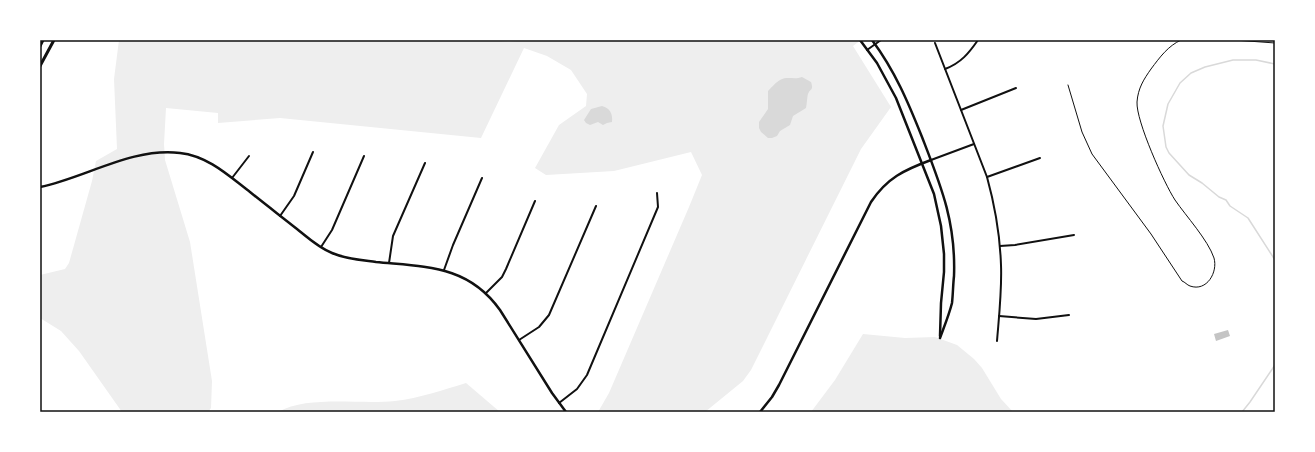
<svg xmlns="http://www.w3.org/2000/svg" width="1315" height="452" font-family="'PT Sans Narrow',sans-serif">
	<rect width="100%" height="100%" fill="#fff"/>
	<!-- green -->
	<g fill="#eee">
		<path d="M119,40H488L509,42L524,40H861L853,46L891,107L861,149L751,370L743,381L705,412H598L609,393L689,207L702,175L691,152L614,171L546,175L535,168L559,125L586,106L587,94L571,70L547,56L524,48L481,138L280,118L218,123V113L166,108L164,144L165,160L190,242L212,381L211,408L208,412H122L79,351L61,331L40,318V275L65,269L69,263L92,181L96,161L117,149L114,79Z"/>
		<path d="M863,334L905,338L935,337L957,345L974,359L982,368L1001,399L1013,412H811L835,380Z"/>
		<path d="M466,383L500,412H278C309,395 360,405 395,401C420,398 443,390 466,383Z"/>
	</g>
	<!-- water -->
	<g fill="#d9d9d9">
		<path d="M802,77L811,82C814,91 810,88 808,94C807,97 807,104 806,108L793,116L790,125L780,131L777,136L772,138H768L761,132L759,128V122L768,109V91C771,88 776,82 780,80C787,76 795,80 802,77Z"/>
		<path d="M602,106C610,108 613,114 612,122L607,123L603,125L598,122L590,125L586,123L584,120L591,109Z"/>
	</g>
	<g fill="none" stroke-linecap="round" stroke-linejoin="round">
		<!-- stream -->
		<g stroke="#d9d9d9" stroke-width="1.5">
			<path d="M1275,64L1256,60H1233L1205,67L1191,73L1180,83L1168,104L1163,126L1166,147L1169,153L1189,175L1202,183L1219,197L1226,200L1230,206L1248,218L1275,260"/>
			<path d="M1242,412L1250,402L1275,365"/>
		</g>
	</g>
	<!-- building -->
	<path fill="#c4c4c4" d="M1228,330L1230,336L1216,341L1214,334Z"/>
	<g fill="none" stroke-linecap="round" stroke-linejoin="round">
		<!-- service -->
		<g stroke="#111" stroke-width="1">
			<path d="M1234,40L1275,43"/>
			<path d="M1068,85L1082,132L1092,154L1151,234L1182,281C1185,282 1187,285 1190,286C1207,292 1218,272 1214,258C1208,240 1186,216 1175,200C1164,183 1136,121 1137,102C1138,88 1144,79 1151,69C1160,57 1168,46 1181,40"/>
		</g>
		<!-- minor -->
		<g stroke="#111" stroke-width="2">
			<path d="M935,43L987,177C995,206 1000,235 1001,265C1002,290 999,316 997,341"/>
			<path d="M867,50L881,40"/>
			<path d="M945,69C961,63 969,53 978,40"/>
			<path d="M961,110L1016,88"/>
			<path d="M931,160L974,144"/>
			<path d="M987,177L1040,158"/>
			<path d="M232,178L249,156"/>
			<path d="M280,216L294,196L313,152"/>
			<path d="M1000,246L1015,245L1074,235"/>
			<path d="M321,247L332,230L364,156"/>
			<path d="M389,263L393,236L425,163"/>
			<path d="M444,270L453,245L482,178"/>
			<path d="M486,293L502,277L506,269L535,201"/>
			<path d="M999,316L1036,319L1069,315"/>
			<path d="M519,340L539,327L549,315L596,206"/>
			<path d="M559,403L577,389L587,375L658,207L657,193"/>
		</g>
		<!-- tertiary -->
		<g stroke="#111" stroke-width="2.5">
			<path d="M860,40L877,63L896,98L934,194L941,226L944,254V272L941,303L940,336"/>
			<path d="M872,40C895,71 908,102 922,137C941,186 956,222 954,276C953,285 953,294 952,303C949,315 944,327 940,338"/>
			<path d="M40,187C85,178 132,147 180,153C208,156 229,176 250,192C266,205 282,217 297,229C308,238 319,248 332,253C346,259 361,260 376,262C426,267 468,265 500,310L552,393L566,412"/>
			<path d="M760,412L772,397L779,385L871,202C887,178 904,170 931,160"/>
		</g>
		<!-- secondary -->
		<g stroke="#111" stroke-width="3">
			<path d="M40,46L43,40"/>
			<path d="M40,66L54,40"/>
		</g>
	</g>
	<!-- border -->
	<rect width="1315" height="452" fill="none" stroke="#ffffff" stroke-width="82"/>
	<rect x="41" y="41" width="1233" height="370" fill="none" stroke="#111" stroke-width="1.5"/>
</svg>
